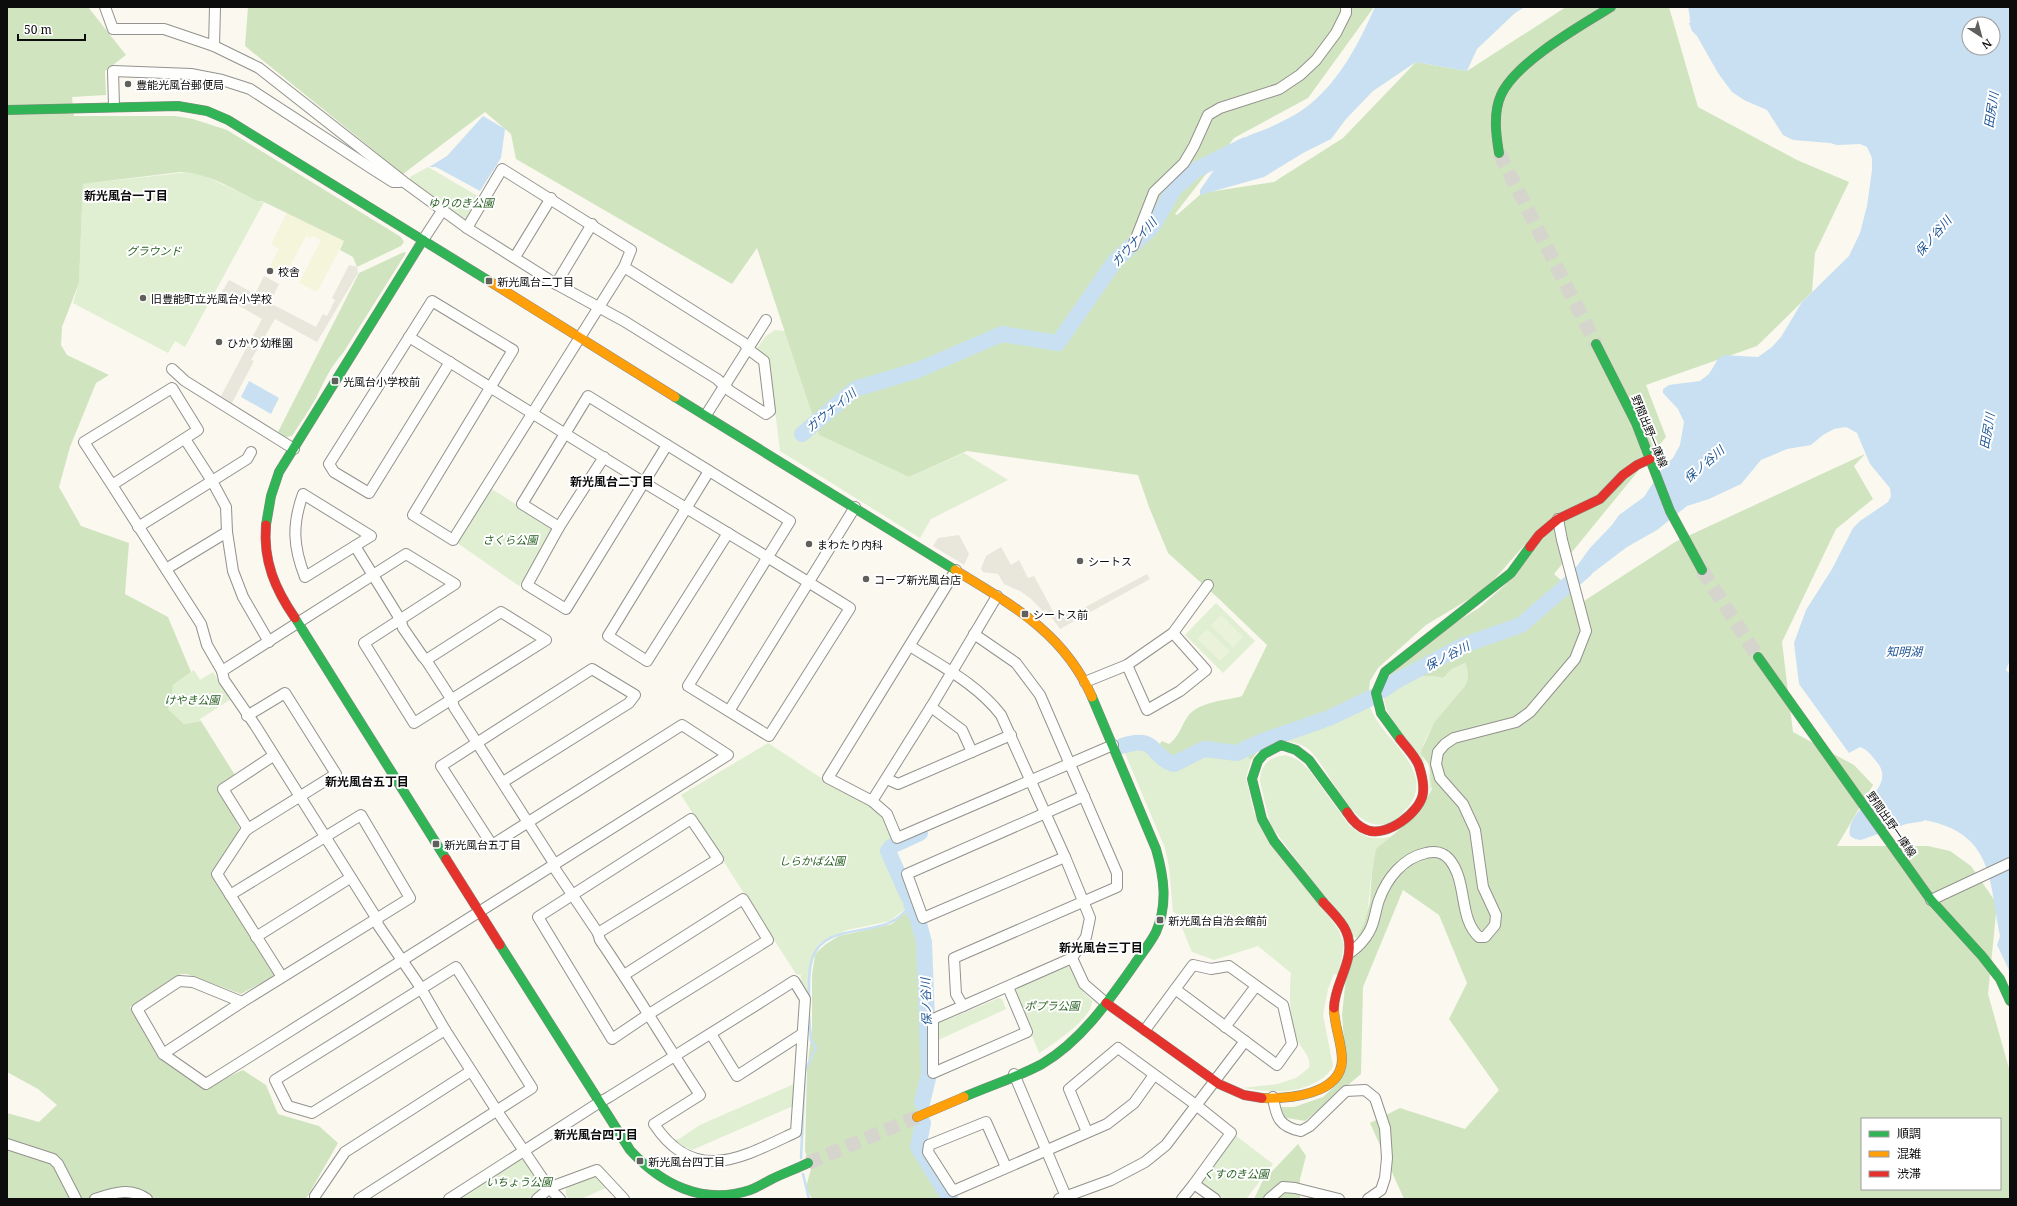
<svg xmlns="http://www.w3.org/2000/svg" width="2017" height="1206" font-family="'Noto Serif','Noto Sans JP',serif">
	<rect width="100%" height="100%" fill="#faf8ef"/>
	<!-- farmland -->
	<path fill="#f5f5dc" d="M287,213L344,241L317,292L299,283L321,240L313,236L311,238L306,236L285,275L270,266L279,249L271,244Z"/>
	<!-- green -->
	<g fill="#e0eed1">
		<path d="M428,167L481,198L468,219L462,220L410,183V177Z"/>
		<path d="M189,172L205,176L257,201L264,202L185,347L175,341L168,353L73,303L79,283L83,184Z"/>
		<path d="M775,330L785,331L819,435L909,477L964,453L1008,480L931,519L920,538L780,451L769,360L755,351L765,337Z"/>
		<path d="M490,488L551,526L553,532L519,586L456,542Z"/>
		<path d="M1216,603L1255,641L1223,673L1185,635Z"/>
		<path d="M1465,663L1468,673V681C1454,706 1429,721 1422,750C1420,760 1438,783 1430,790C1429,782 1430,773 1426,766C1410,739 1383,722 1383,689C1403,680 1422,672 1443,678L1452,669Z"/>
		<path d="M194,670L200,680L213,672L231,699L200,719L201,721L184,724L168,709L172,699L173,685Z"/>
		<path d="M1368,698C1373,731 1410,748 1416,780C1418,790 1413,802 1407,808C1401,814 1394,823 1385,824C1350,832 1330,766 1307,748C1301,744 1293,742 1287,741L1342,717L1356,703Z"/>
		<path d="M768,743L818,776L869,805L880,814L895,841L886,850L910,905L890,921L847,930L819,944L810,961L808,995L800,984L801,975L796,974L681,795Z"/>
		<path d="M1138,746C1153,747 1155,759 1166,765L1218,746L1227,748L1235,747L1251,760L1246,778L1254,813L1338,929L1344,945L1338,975L1334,974L1328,989L1323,1015L1333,1066C1326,1082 1299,1091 1282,1091C1269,1092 1255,1089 1242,1088L1278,1084L1296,1078L1309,1068C1312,1057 1302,1050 1298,1041C1289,1019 1289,995 1291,973L1258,946L1214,960L1192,952L1176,913L1173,912L1169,867L1165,848L1124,751Z"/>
		<path d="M1286,755L1298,760L1309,770L1349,825C1363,838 1375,841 1393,836L1376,849C1376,857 1373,864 1372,871C1368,896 1371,915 1357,938L1353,937L1270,824L1260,781C1261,763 1270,757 1286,755Z"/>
		<path d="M1065,965L1071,968C1076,981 1080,991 1092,1000C1093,1019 1054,1043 1039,1053L1014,992L1016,987Z"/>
		<path d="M999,998L1002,999L1006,1009L936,1041L937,1024Z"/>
		<path d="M794,1084L793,1106L692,1150L672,1140L679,1139L700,1125Z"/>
		<path d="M1235,1135L1273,1164L1246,1199H1221L1203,1185L1202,1178Z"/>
		<path d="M519,1159L526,1161L546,1186L530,1199H457Z"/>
		<path d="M598,1172L610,1186L581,1199H569L566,1195V1186Z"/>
	</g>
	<!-- forest -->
	<g fill="#d0e5bf" fill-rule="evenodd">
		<path d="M7,7H88L126,55L105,71L106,95L72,97L74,116H175L193,119L227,130L401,237L404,242L401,246L357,267L353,257L340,250L344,241L262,201H257C234,190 207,172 180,172L83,184L79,283L62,327L61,345L67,355L109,375L96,383L70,447L59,487L81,526L129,543L125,594L168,617L191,672L173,685L172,699L168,709L184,724L201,721L235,775L218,786L241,831L211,872L276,975L241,994L187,974H181L130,1007L159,1057L206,1087L243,1070L266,1085L278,1114L319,1126L338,1143L306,1199H7V1113L39,1122L57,1105L38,1089L7,1072Z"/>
		<path d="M248,7H1374L1308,98L1234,138L1175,214L1177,215L1202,193L1274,182L1343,138L1416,62L1467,71L1566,7H1669L1698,107L1797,160L1849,182L1815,253L1812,292L1757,346L1646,385L1666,437L1554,574L1584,601L1675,542L1865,454L1854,466L1873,499L1836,529L1782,642L1793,732L1854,765L1873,785L1837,846H1928L1950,851L1971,866L1997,904L1988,994L2010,1072V1199H1404L1370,1123L1400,1108L1465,1129L1499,1090L1449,1019L1467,983L1439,915L1403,890L1363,987L1361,1074L1305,1121L1281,1117V1107H1294L1323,1097L1336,1085L1346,1064L1342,1015L1346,977L1357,938L1364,923L1370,902L1372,872L1376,849L1418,814L1432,789L1429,765L1421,754L1422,749L1434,723L1465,686C1470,678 1468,671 1465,663L1452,669L1443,678C1422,672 1403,680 1383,689L1390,675L1436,634L1479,608L1506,584L1526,543L1486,589L1426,625L1378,668L1370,681L1368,698L1356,703L1342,717L1287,741H1275L1267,744L1258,751L1251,760L1235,747L1227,748L1218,746L1173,762L1165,758L1156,748L1162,741L1169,744C1179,737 1181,726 1188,716C1200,701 1225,701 1242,696L1267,645L1218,598L1168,553L1149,507L1138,475L967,451L909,477L819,435L757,248L732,284L516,159L511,134L485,112L403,174L245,46ZM1862,1119H2000V1189H1862Z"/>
		<path d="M404,252L406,253L343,353C329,369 325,380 316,398C309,411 300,423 292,436L286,437L278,432L359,273Z"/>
		<path d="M911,908L922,941L925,1070L912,1146L942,1199H812L806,1187L811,1169L805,1151L807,1070L812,1029V975L815,954L826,944L839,936L892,924Z"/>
		<path d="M1298,1144L1306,1156L1300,1179V1199H1254L1262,1182Z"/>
	</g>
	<!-- pitch -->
	<g fill="#eaf2da">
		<path d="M1221,615L1243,637L1233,648L1211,625Z"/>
		<path d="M1207,629L1230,651L1220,661L1197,639Z"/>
	</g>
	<!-- plaza -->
	<g fill="#e9e7dc">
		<path d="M349,265L357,267L358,273L317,342L275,319L251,360L254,361L232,403L221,396L262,319L220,295L229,280L255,294L264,276L279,284L270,303L316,327L323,314L327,316L335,300L332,298Z"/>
		<path d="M959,535L969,554L964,565L933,546L938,538Z"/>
		<path d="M1001,547L1011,565L1019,560L1028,578L1034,576L1055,615L1058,614L1060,618L1073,611L1074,613L1147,574L1150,579L1060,629L1046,610L1043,611L1030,598L1020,591L1004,584L998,574L983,572L981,569L986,556Z"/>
	</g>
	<!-- water -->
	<g fill="#c8e0f1" fill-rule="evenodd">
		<path d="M1375,7H1525L1515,13L1477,49L1467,71L1416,62L1373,91L1346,119L1331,139L1303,153L1264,177L1200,195V190C1213,172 1224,152 1243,139C1250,134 1259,132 1266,129C1279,123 1297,115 1309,105C1340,80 1359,43 1375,7Z"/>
		<path d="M1688,7H2010V660L2006,670L2010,674V972L1997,945L2000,936C1989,878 1993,833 1924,820V821L1906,824L1861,840L1855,839L1850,836C1844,807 1901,789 1876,761C1871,755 1868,750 1860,747L1849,753L1799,684L1794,643L1806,610L1832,569L1853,528L1860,521L1888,502L1891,496L1890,488L1870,464L1857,433L1846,427L1834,429L1823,435L1811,445L1787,449L1761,460L1741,484L1709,499L1687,506L1657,530L1627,547L1582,581L1568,584L1569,577L1590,548L1612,525L1619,515L1644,497L1664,466L1673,458L1680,445L1684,422L1678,409L1663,393V389L1669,385L1700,381L1709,374L1718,359L1724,355L1758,357L1772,347L1781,337L1802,302L1849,256L1860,233L1867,206L1872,170V158L1867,147L1860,144L1837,145L1830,143L1793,140L1783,135L1767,110L1744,100L1732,92L1718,73L1697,36L1692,31L1689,23L1691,21L1689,20L1690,18ZM1969,24H1993V48H1969Z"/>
		<path d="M483,116L505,129L501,158L480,191L436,167H429L447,156Z"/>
		<path d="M249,381L279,398L271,414L241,397Z"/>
	</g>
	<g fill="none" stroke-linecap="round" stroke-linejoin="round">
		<!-- stream -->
		<g stroke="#c8e0f1" stroke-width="2.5">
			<path d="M809,998C809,986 808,971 812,959C822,926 867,934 891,922C900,918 906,911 911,904"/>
			<path d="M801,1158L805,1071L816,1048L811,1040L809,1015"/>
			<path d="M803,1174L809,1199"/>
		</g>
		<!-- river -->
		<g stroke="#c8e0f1" stroke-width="16">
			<path d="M802,434L855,389L918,370L1002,334L1058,343L1115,261L1152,227L1174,189L1196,170L1246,145"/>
			<path d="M1383,690L1396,681L1464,645L1521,625L1585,570"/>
			<path d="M1122,746C1158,734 1150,757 1174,764L1204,749L1237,753L1260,742L1329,718L1373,697"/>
			<path d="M896,844L920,833"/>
			<path d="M891,847L888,851L908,896"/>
			<path d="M911,903L918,920L924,942L929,1074L922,1103"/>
			<path d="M923,1123L918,1147L950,1199"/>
		</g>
		<!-- secondary-tunnel -->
		<g stroke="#d6d5cd" stroke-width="14" stroke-dasharray="14 7" stroke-linecap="butt">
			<path d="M1499,153L1596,344"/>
			<path d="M1702,570L1758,657"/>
			<path d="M808,1163L917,1117"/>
		</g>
		<defs>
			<g id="street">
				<path d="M105,7L113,29H164L214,46L259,68L404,182L467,228"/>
				<path d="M214,46L215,7"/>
				<path d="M114,106L113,71L191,74L222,80L250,89L371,168L393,182H400"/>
				<path d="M423,240L442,211"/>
				<path d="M1133,246L1154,192L1184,163L1194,146L1208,115L1220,108L1279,89L1300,75L1316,60L1336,33L1346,13V7"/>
				<path d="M515,257L551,198"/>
				<path d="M556,284L592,224"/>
				<path d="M409,337C489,386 568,436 648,485C716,526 783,566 850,608L769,736L688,686L790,521L588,396L522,504L559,527L604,457"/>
				<path d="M450,362L369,493L334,472L329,464L432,301L513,350L413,515L453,540L624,267L631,250L502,169L467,228L556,284L624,321L717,379L730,391L766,414L770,411L764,361L748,349L744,343L624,267"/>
				<path d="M172,369L185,381L294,449"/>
				<path d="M706,415L766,320"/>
				<path d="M251,452L247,459L212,481L226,507L227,532L233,571L243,597L269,642"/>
				<path d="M709,471L608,636L647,661L728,533"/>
				<path d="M112,485L84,442L172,388L198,430L112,485L201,624L207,645L222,671"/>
				<path d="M303,494L371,536L305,577C293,546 292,525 303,494Z"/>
				<path d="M138,527L212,481L185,439"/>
				<path d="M559,527L527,585L566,609L667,445"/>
				<path d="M355,546L400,619L403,628L423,657L426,660L452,700L454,707L552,860L555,869L598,933L600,940C635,991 666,1044 700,1095L654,1124C695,1186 743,1157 796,1132L805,999L794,981C733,1020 671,1058 609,1097L600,1102L449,1199"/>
				<path d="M166,569L227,532"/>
				<path d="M956,570L828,778L872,801L931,707L997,596"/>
				<path d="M974,634L1016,663L1040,695L1117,873V887L954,958L956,994L963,1006L1072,958L1084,984L1106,1003"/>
				<path d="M910,646C943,667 978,685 1001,715L1065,857L1090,918L1086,937L1072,958"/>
				<path d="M426,660L501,612L546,640L414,723L364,643L455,584L406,554L222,671L224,680L255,725L377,919L378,925L419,985L445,1030L497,1111L549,1188L560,1199"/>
				<path d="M1127,665L1147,710L1180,691L1206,670L1173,633"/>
				<path d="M1085,682L1127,665L1173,633L1208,585"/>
				<path d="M931,707L962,730L972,752"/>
				<path d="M729,711L855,507"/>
				<path d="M247,716L285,693L336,774L246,830L217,874L282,977"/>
				<path d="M887,779L898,784L1011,735"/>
				<path d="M872,801L887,814L897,838L1113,745"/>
				<path d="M248,829L223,789L273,756"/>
				<path d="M1065,857L923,918L907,874L1084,796"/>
				<path d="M230,895L361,815L410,898L242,1002L193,982L179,981L137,1009L163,1054L206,1084L728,755L682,725L492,845L441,766L592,669L635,695L629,703L503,782"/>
				<path d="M1931,900L2010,863"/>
				<path d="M598,933L718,859L691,819L538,917L612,1039L649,1014L768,940L743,899L624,975"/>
				<path d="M256,937L350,878"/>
				<path d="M1351,952C1359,946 1364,941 1369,932C1375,922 1375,911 1379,900C1387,878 1403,858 1426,853C1434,851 1443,852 1449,859C1468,881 1458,918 1479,937H1485L1495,925L1496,915L1483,887L1475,830L1463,804L1440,778L1436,764L1438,752L1445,744L1454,738L1516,722L1530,712L1575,659L1586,631L1562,540L1558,519"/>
				<path d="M963,1006L933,1019V1073L1027,1032L1008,987"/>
				<path d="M1225,1027L1256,986"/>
				<path d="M1145,1030L1193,965L1211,969L1229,966L1283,1005L1292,1044L1277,1065L1175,989"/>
				<path d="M711,1034L737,1076L802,1034"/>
				<path d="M163,1054L242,1002"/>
				<path d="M1014,1074L1067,1199"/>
				<path d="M1273,1097C1276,1118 1280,1127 1301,1131L1310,1126L1346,1091L1365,1090L1375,1098L1385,1128L1387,1158L1385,1178L1381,1190L1368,1199"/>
				<path d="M1087,1132L1069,1089L1118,1048L1196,1105L1231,1133L1194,1184L1215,1199"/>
				<path d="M7,1144L53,1159L58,1164L76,1199"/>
				<path d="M1006,1167L986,1122L929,1145L928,1152L953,1191L1107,1124L1134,1103L1154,1075"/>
				<path d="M95,1199C113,1193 130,1187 147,1199"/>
				<path d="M315,1199V1196L345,1152L471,1071"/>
				<path d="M359,1199L532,1088L456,967L275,1080L288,1106L312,1113L445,1030"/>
				<path d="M537,1199L551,1187L597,1170L624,1199"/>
				<path d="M1059,1199L1111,1180L1145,1162L1166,1145L1245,1041"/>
				<path d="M1182,1199L1194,1184"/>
				<path d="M1269,1199L1283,1187L1295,1188L1339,1199"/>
			</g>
			<g id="fast">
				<path d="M7,110L178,106L207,111L228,120L489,281"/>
				<path d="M1499,153C1496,135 1493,113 1501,95C1516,62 1580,26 1611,7"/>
				<path d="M1596,344L1636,423L1670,511L1702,570"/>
				<path d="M675,397L955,570"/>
				<path d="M266,525L271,496L279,472L423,240"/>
				<path d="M295,618L446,859"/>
				<path d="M1758,657L1931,900L1982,956L2000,979L2010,1001"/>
				<path d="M1400,739L1381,713L1376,693L1385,672L1511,573L1530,547"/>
				<path d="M1323,902L1274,841L1262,819L1252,779L1258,761L1264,754L1281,745L1296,750L1309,760L1347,812"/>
				<path d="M500,945L630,1150C661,1184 703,1206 750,1190C758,1187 764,1183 772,1179C784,1173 796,1169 808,1163"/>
				<path d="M964,1097C989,1086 1018,1077 1042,1064C1081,1041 1108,1002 1134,965C1141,954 1150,944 1156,932C1168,904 1164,877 1156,849L1092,697"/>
			</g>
			<g id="slow">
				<path d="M489,281L675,397"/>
				<path d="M955,570C1012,605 1064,633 1092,697"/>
				<path d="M1262,1098C1288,1099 1341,1095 1342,1060C1342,1042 1334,1026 1334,1008"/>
				<path d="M917,1117L964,1097"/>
			</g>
			<g id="jam">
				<path d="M266,525C263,561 275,589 295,618"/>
				<path d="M1530,547L1539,535L1558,519L1600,499L1623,475L1637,465L1650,459"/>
				<path d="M1347,812C1352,820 1358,827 1367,830C1386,838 1421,812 1423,793C1424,785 1422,775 1419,766C1416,757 1406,747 1400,739"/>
				<path d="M446,859L500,945"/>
				<path d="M1323,902C1330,910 1342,921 1346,931C1358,958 1334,982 1334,1008"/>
				<path d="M1106,1003L1219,1084L1244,1095L1262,1098"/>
			</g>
		</defs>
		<!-- street casing -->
		<use href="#street" stroke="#93928e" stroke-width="12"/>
		<!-- fast casing -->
		<use href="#fast" stroke="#8a8985" stroke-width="10"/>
		<!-- slow casing -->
		<use href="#slow" stroke="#8a8985" stroke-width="10"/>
		<!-- jam casing -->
		<use href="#jam" stroke="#8a8985" stroke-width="10"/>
		<!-- street -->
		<use href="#street" stroke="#fefefd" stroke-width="10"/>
		<!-- fast -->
		<use href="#fast" stroke="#30b455" stroke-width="9"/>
		<!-- slow -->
		<use href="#slow" stroke="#ff9f0a" stroke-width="9"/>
		<!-- jam -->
		<use href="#jam" stroke="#e5322d" stroke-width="9"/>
	</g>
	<!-- markers -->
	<g fill="#5f5f5b" stroke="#fff" stroke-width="1.5">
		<circle cx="128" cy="84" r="4"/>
		<circle cx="270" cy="271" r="4"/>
		<rect x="485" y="277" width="8" height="8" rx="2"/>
		<circle cx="143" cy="298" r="4"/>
		<circle cx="219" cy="342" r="4"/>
		<rect x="331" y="377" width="8" height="8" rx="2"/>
		<circle cx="809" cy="544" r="4"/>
		<circle cx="1080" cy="561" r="4"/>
		<circle cx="866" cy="579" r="4"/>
		<rect x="1021" y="610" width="8" height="8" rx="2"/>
		<rect x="432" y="840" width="8" height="8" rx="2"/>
		<rect x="1156" y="916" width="8" height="8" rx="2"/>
		<rect x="636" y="1157" width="8" height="8" rx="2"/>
	</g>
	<g text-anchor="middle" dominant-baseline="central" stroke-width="4" stroke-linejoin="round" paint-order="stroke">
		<!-- poi labels -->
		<g font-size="11" fill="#0c0c0c" stroke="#fff" text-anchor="start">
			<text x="136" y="84">豊能光風台郵便局</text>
			<text x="278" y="271">校舎</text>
			<text x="497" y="281">新光風台二丁目</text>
			<text x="151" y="298">旧豊能町立光風台小学校</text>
			<text x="227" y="342">ひかり幼稚園</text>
			<text x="343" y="381">光風台小学校前</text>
			<text x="817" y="544">まわたり内科</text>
			<text x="1088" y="561">シートス</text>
			<text x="874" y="579">コープ新光風台店</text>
			<text x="1033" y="614">シートス前</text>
			<text x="444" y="844">新光風台五丁目</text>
			<text x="1168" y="920">新光風台自治会館前</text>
			<text x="648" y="1161">新光風台四丁目</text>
		</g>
		<!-- park labels -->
		<g font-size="11" font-style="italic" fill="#275f20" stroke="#fff">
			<text x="461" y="202">ゆりのき公園</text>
			<text x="154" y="250">グラウンド</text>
			<text x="510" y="539">さくら公園</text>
			<text x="192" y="699">けやき公園</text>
			<text x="812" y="860">しらかば公園</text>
			<text x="1052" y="1005">ポプラ公園</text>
			<text x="1236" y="1173">くすのき公園</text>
			<text x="519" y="1181">いちょう公園</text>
		</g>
		<!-- street labels -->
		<g font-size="11" fill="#0c0c0c" stroke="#fff">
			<text transform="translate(1650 431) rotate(68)">野間出野一庫線</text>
			<text transform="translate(1892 824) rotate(55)">野間出野一庫線</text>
		</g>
		<!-- water labels -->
		<g font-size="12" font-style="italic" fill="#1d5595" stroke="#fff">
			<text transform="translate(1991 110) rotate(-81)">田尻川</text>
			<text transform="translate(1933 236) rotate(-49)">保ノ谷川</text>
			<text transform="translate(1134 242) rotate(-48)">ガウナイ川</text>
			<text transform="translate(831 410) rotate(-39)">ガウナイ川</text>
			<text transform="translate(1987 431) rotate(-80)">田尻川</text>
			<text transform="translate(1704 464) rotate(-41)">保ノ谷川</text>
			<text x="1904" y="651">知明湖</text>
			<text transform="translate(1447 656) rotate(-27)">保ノ谷川</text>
			<text transform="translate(926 1002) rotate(-92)">保ノ谷川</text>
		</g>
		<!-- neighbourhood labels -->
		<g font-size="12" font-weight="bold" fill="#0c0c0c" stroke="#fff">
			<text x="126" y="195">新光風台一丁目</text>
			<text x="612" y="481">新光風台二丁目</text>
			<text x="367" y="781">新光風台五丁目</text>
			<text x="1101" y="947">新光風台三丁目</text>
			<text x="596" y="1134">新光風台四丁目</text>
		</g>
	</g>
	<!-- border -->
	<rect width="2017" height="1206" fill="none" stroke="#0c0c0c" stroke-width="16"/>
	<!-- legend -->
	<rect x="1861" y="1118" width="140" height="72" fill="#ffffff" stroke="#9e9e9e"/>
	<rect x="1869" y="1131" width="20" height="6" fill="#30b455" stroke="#9e9e9e"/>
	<text x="1897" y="1138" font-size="12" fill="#0c0c0c">順調</text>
	<rect x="1869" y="1151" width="20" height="6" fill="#ff9f0a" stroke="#9e9e9e"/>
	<text x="1897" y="1158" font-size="12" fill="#0c0c0c">混雑</text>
	<rect x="1869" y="1171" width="20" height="6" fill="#e5322d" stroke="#9e9e9e"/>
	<text x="1897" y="1178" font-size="12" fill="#0c0c0c">渋滞</text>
	<!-- north arrow -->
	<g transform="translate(1981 36) rotate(144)"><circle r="19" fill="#ffffff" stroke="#9e9e9e"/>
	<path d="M0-3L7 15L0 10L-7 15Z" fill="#5f5f5b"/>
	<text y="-6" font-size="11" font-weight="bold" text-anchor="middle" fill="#0c0c0c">N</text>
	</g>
	<!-- scale -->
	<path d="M18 34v6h67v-6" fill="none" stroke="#0c0c0c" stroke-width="2"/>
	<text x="24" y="34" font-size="12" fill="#0c0c0c" stroke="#ffffff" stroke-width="3" paint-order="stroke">50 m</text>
</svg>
